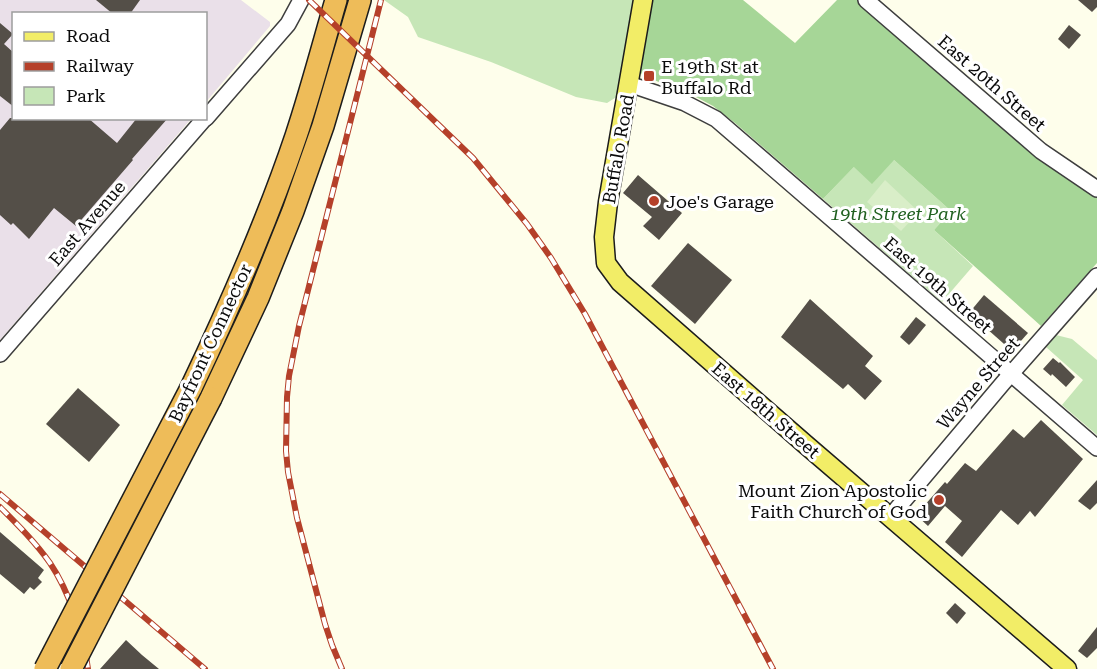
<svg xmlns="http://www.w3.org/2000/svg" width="1097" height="669" font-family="'Roboto Serif',serif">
	<rect width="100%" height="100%" fill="#fefeeb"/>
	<!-- industrial -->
	<path fill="#eae0e9" d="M0,0H241L270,22V26L206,102V14H14V118L191,119L0,340Z"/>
	<!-- green -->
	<g fill="#c6e6b7">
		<path d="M384,0H634L618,96L607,103L576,97L491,62L418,37L408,17Z"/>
		<path d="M894,160L951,211L934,230L973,266L942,302L823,199L854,167Z"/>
		<path d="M1056,335L1072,339L1097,360V435L1062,405L1083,380L1046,347Z"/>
	</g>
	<!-- forest -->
	<path fill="#a6d697" d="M652,0H743L795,43L837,0H857L980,108L1097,196V263L1041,326L934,230L951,211L894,160L872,184L854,167L823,199L735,123L713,106L698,98L654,80L644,78L640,71Z"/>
	<!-- pitch -->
	<path fill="#d9eec8" d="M885,180L919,212L901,231L867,202Z"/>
	<!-- building -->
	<g fill="#544f48">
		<path d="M96,0H140L130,14H113Z"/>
		<path d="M1078,0H1097V7L1092,12Z"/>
		<path d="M0,23L13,34L4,44L14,53V107L0,96Z"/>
		<path d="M1069,25L1081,35L1069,49L1058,39Z"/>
		<path d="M10,118H88L117,143L137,118H168L132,159L133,160L76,226L54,208L29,239L13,223L11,225L0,215V130Z"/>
		<path d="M638,175L682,213L659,240L643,226L652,217L623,193Z"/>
		<path d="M688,243L732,280L695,324L651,286Z"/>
		<path d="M984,295L1028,333L1012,351L969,313Z"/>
		<path d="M810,299L873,356L865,366L882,381L865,400L848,384L843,389L781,337Z"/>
		<path d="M916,317L926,325L912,342L909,345L900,337Z"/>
		<path d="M1053,358L1059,363L1060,362L1075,377L1066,387L1052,374L1051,376L1043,369Z"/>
		<path d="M78,388L120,425L89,462L46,424Z"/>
		<path d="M1041,420L1083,459L1035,517L1030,511L1018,525L1001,510L962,557L945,542L962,521L945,506L928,526L916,515L945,482L947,484L965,463L976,471L1013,429L1024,438Z"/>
		<path d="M1097,480V503L1090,510L1078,501Z"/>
		<path d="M0,532L44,570L38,578L42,582L34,590L30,587L24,594L0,574Z"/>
		<path d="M955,603L966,613L957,624L946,613Z"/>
		<path d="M1097,627V648L1087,658L1078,651Z"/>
		<path d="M126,640L142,655L159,669H100Z"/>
	</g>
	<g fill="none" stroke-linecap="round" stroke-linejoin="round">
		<defs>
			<g id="minor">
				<path d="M866,0L1041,151L1097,189"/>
				<path d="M629,84L685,103L716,119L1097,448"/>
				<path d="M206,118L288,24L301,0"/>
				<path d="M0,354L205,118"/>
				<path d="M890,517L1003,383L1097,276"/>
			</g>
			<path id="major" d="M643,0L608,202L604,237L606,263L620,282L805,444L1067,669"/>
			<g id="highway">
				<path d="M191,388C230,306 267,222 296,136C311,91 323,45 336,0"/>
				<path d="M211,398L258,298L293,211L323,126L360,0"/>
			</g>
		</defs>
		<!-- minor casing -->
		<use href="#minor" stroke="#3e3e3e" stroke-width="18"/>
		<!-- major casing -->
		<use href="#major" stroke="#1c1c1c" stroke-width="21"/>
		<!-- highway casing -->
		<use href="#highway" stroke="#1c1c1c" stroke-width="24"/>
		<!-- minor -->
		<use href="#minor" stroke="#fff" stroke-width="15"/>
		<!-- major -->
		<use href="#major" stroke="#f2ed67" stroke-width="18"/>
		<!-- highway -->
		<use href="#highway" stroke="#eebc59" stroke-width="21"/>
		<defs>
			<g id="rail">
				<path d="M309,0L473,158L527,224L551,258L585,314L773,669"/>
				<path d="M0,494L205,669"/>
				<path d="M0,507C18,525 36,543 50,563C69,591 84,636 88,669"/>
				<path d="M342,669L332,645L325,624L297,518L288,472L286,451L287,397L289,376L299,326L381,0"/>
			</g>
		</defs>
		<!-- rail casing -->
		<use href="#rail" stroke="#b5402a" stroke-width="6"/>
		<!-- rail -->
		<use href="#rail" stroke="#fff" stroke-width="4" stroke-dasharray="11" stroke-linecap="butt"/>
		<defs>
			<g id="highway-bridge">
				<path d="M45,669L191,388"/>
				<path d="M71,669L211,398"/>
			</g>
		</defs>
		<!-- highway-bridge casing -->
		<use href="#highway-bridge" stroke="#1c1c1c" stroke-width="24" stroke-linecap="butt"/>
		<!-- highway-bridge -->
		<use href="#highway-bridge" stroke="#eebc59" stroke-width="21"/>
	</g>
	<!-- markers -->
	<g fill="#b5402a" stroke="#fff" stroke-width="2">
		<rect x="643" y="70" width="12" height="12" rx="3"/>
		<circle cx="654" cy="201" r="6"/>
		<circle cx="939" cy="500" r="6"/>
	</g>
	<g text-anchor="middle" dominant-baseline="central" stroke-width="6" stroke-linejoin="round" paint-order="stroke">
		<!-- poi labels -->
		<g font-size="18" fill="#0b0b0b" stroke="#fff" text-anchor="start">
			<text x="661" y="66">E 19th St at<tspan x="661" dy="21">Buffalo Rd</tspan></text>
			<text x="666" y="201">Joe's Garage</text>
			<text x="927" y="490" text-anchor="end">Mount Zion Apostolic<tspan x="927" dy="21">Faith Church of God</tspan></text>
		</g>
		<!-- street labels -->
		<g font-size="18" fill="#0b0b0b" stroke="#fff">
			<text transform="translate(992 83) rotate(41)">East 20th Street</text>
			<text transform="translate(618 149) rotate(-80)">Buffalo Road</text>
			<text transform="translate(87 223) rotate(-49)">East Avenue</text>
			<text transform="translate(938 285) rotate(41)">East 19th Street</text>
			<text transform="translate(210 343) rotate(-65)">Bayfront Connector</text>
			<text transform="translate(978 383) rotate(-49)">Wayne Street</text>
			<text transform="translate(766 410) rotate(41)">East 18th Street</text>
		</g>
		<!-- park labels -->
		<g font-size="18" font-style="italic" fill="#20601f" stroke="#fff">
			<text x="898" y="213">19th Street Park</text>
		</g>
	</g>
	<!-- legend -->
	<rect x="12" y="12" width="195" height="108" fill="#ffffff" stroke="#9d9d9d" stroke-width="1.5"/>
	<rect x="24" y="32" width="30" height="9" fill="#f2ed67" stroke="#9d9d9d" stroke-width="1.5"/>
	<text x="66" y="42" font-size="18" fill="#0b0b0b">Road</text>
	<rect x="24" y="62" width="30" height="9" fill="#b5402a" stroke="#9d9d9d" stroke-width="1.5"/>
	<text x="66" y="72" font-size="18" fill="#0b0b0b">Railway</text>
	<rect x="24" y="87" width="30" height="18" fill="#c6e6b7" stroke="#9d9d9d" stroke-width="1.5"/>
	<text x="66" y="102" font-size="18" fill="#0b0b0b">Park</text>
</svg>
